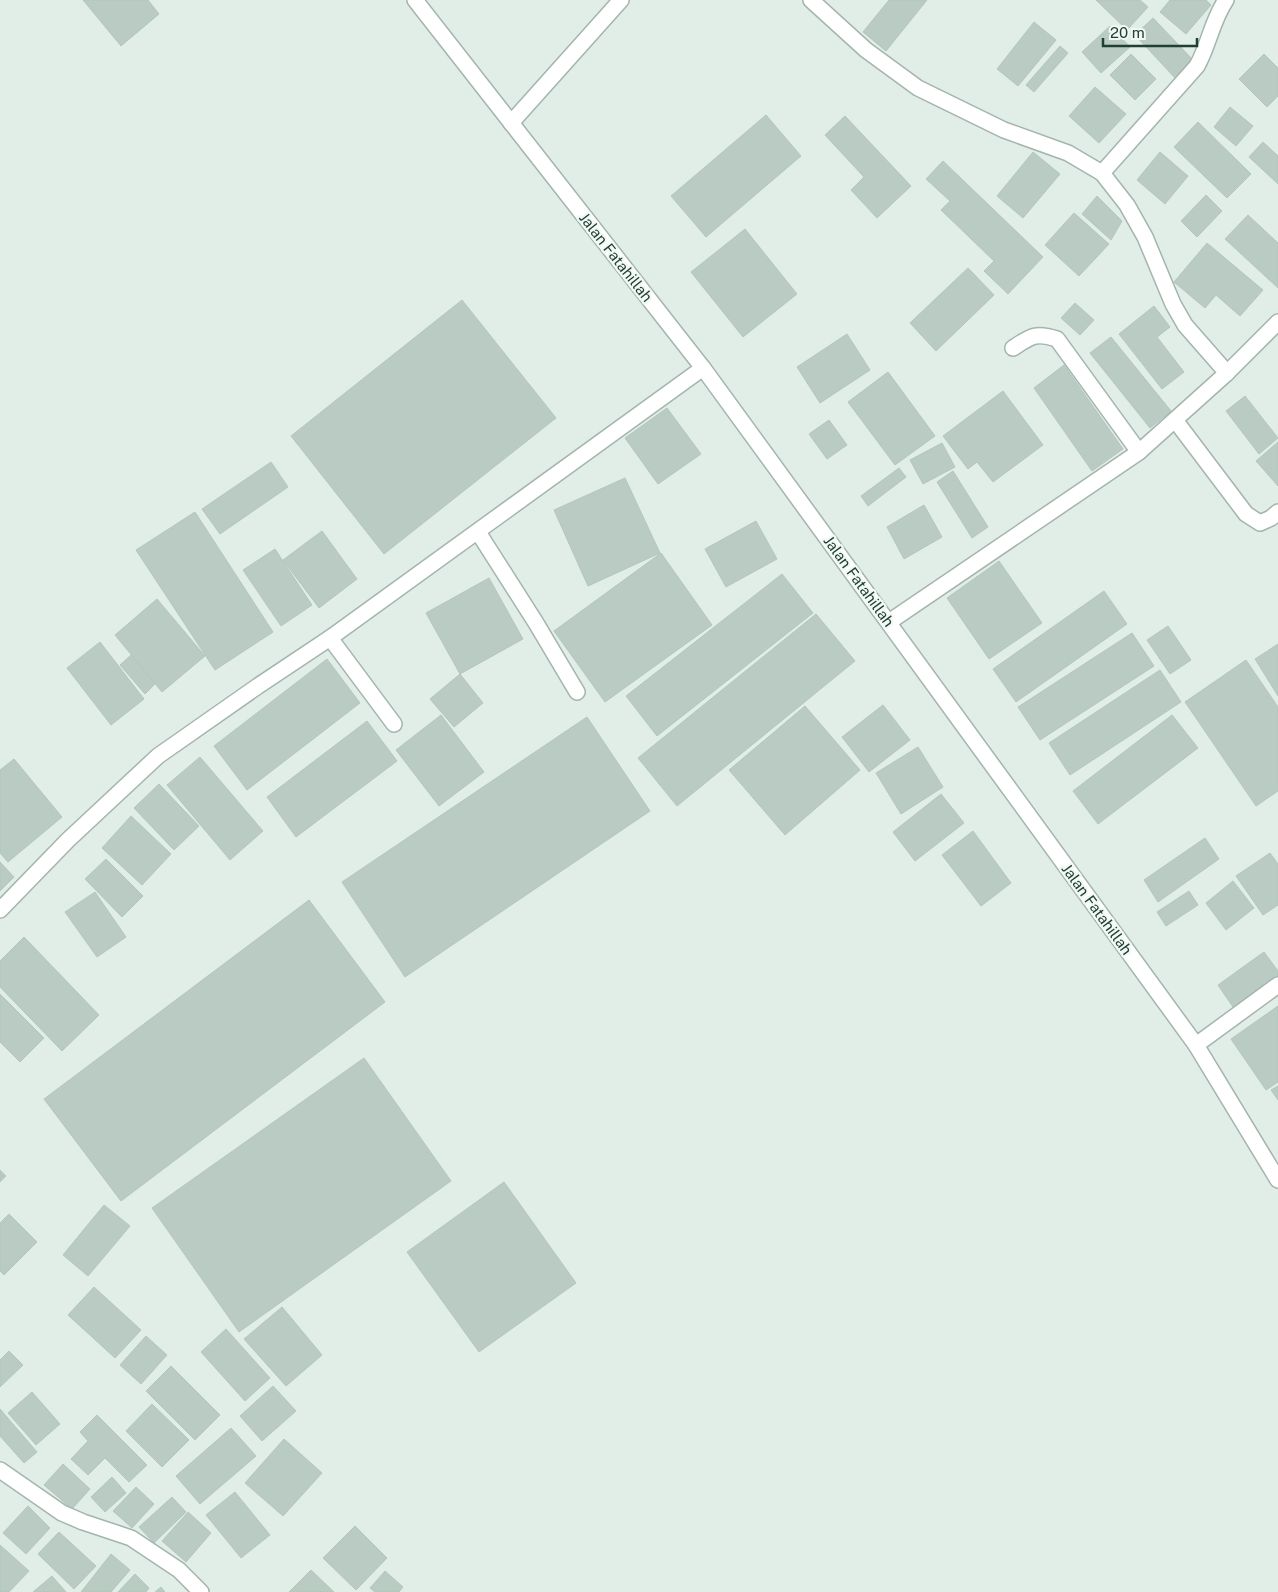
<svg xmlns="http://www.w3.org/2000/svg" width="1278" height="1592" font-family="'Public Sans',sans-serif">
	<rect width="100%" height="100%" fill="#e1ede7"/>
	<!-- building -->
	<g fill="#b9cbc2" stroke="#b3c7bd">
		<path d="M83,0H148L159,14L121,46Z"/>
		<path d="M889,0H927L886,51L863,32Z"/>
		<path d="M1096,0H1140L1148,7L1127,30Z"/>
		<path d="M1170,0H1206L1211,5L1186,34L1160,12Z"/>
		<path d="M1153,18L1195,62L1176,79L1135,35Z"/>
		<path d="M1034,22L1056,40L1018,86L997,69Z"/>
		<path d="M1110,26L1130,47L1101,73L1082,52Z"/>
		<path d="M1060,46L1068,53L1034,92L1026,85Z"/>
		<path d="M1131,54L1156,79L1135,100L1110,75Z"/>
		<path d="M1264,54L1278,68V96L1267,107L1239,79Z"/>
		<path d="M1095,87L1126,114L1099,143L1069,116Z"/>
		<path d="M1230,107L1253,126L1236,146L1214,127Z"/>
		<path d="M766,115L801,156L706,237L671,196Z"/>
		<path d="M845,116L911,186L877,218L851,190L864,177L825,135Z"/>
		<path d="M1198,122L1251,174L1227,198L1174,147Z"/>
		<path d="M1263,142L1278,156V184L1249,157Z"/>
		<path d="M1033,152L1060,174L1023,218L997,196Z"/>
		<path d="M1160,152L1188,176L1165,204L1137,180Z"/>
		<path d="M943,161L1043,257L1008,294L984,271L994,261L941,210L950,201L926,179Z"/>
		<path d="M1206,195L1222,211L1197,237L1181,221Z"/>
		<path d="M1097,196L1122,221L1111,240L1082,214Z"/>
		<path d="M1074,213L1109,244L1079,276L1045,245Z"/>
		<path d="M1248,215L1278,243V288L1225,239Z"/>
		<path d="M745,229L797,294L743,337L691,272Z"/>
		<path d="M1207,243L1263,290L1240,316L1216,295L1205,308L1174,282Z"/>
		<path d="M968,268L994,295L936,351L910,323Z"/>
		<path d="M462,300L556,418L384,554L291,436Z"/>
		<path d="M1075,303L1094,320L1080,335L1061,318Z"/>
		<path d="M1154,306L1170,327L1157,337L1184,372L1162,389L1119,334Z"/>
		<path d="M847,334L870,370L820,403L797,367Z"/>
		<path d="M1111,337L1171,411L1150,428L1090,353Z"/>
		<path d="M1064,365L1123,449L1092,471L1034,388Z"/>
		<path d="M888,372L935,436L895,465L848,402Z"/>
		<path d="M1003,391L1043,445L993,482L977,462L968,469L943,436Z"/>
		<path d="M1245,396L1278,438L1259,454L1226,411Z"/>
		<path d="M667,408L701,454L658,484L625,438Z"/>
		<path d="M829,420L847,445L827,459L809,434Z"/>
		<path d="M1278,442V486L1256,461Z"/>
		<path d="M942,443L955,467L923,484L910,460Z"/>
		<path d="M271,462L288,487L220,534L202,509Z"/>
		<path d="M899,468L906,477L868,506L861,496Z"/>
		<path d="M953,471L988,527L972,538L937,482Z"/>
		<path d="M625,478L660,553L588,586L554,510Z"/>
		<path d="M924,505L942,537L904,559L887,527Z"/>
		<path d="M195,512L273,632L215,670L136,550Z"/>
		<path d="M756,521L777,559L726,587L705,549Z"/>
		<path d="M322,531L357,579L319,608L283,560Z"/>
		<path d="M275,549L312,605L281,626L243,570Z"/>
		<path d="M661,553L712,625L605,702L554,631Z"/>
		<path d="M999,561L1042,623L989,659L947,598Z"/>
		<path d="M782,574L813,613L657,736L626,696Z"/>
		<path d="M489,578L523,639L460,674L426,613Z"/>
		<path d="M1104,591L1127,624L1016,702L993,669Z"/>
		<path d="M157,599L205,656L162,692L115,635Z"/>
		<path d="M816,614L855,661L677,806L638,758Z"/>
		<path d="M1168,626L1191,660L1170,674L1147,640Z"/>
		<path d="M1132,633L1154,666L1040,740L1018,707Z"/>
		<path d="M100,642L144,699L111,725L67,668Z"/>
		<path d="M1278,644V696L1255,659Z"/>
		<path d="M131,655L155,684L145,694L120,665Z"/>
		<path d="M327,659L360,703L247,790L214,746Z"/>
		<path d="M1246,660L1278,707V791L1256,806L1185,702Z"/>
		<path d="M1160,670L1181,702L1070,775L1049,743Z"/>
		<path d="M460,674L483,703L454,727L430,699Z"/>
		<path d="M883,705L910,740L869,772L842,737Z"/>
		<path d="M805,706L860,770L785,835L729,770Z"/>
		<path d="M441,715L484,772L439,806L396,750Z"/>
		<path d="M1172,715L1198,748L1098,824L1073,791Z"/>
		<path d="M587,717L650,811L405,977L342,882Z"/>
		<path d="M367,721L397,761L296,837L267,797Z"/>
		<path d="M918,747L943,787L901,814L876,773Z"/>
		<path d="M200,757L263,831L230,860L167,785Z"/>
		<path d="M14,759L62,817L8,862L0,853V770Z"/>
		<path d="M159,784L199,826L174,850L134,808Z"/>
		<path d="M941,794L964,823L915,861L893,832Z"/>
		<path d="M131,816L171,854L142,885L102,848Z"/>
		<path d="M973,831L1011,883L981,906L942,855Z"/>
		<path d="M1205,838L1219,859L1158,902L1144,880Z"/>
		<path d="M1270,853L1278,864V905L1263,915L1236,876Z"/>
		<path d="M106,859L143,896L122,917L85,879Z"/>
		<path d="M0,862L14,877L0,891Z"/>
		<path d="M1233,881L1254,908L1226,930L1206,903Z"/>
		<path d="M1189,891L1198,905L1166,926L1157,912Z"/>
		<path d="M95,892L126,937L97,957L65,912Z"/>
		<path d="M309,900L385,1002L121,1201L44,1099Z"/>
		<path d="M24,937L99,1015L62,1051L0,987V961Z"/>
		<path d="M1264,952L1278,971V979L1235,1010L1218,985Z"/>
		<path d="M0,994L44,1038L20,1062L0,1042Z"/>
		<path d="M1278,1006V1082L1266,1090L1231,1039Z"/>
		<path d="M364,1058L451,1181L239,1332L152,1208Z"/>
		<path d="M1278,1086V1100L1271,1090Z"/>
		<path d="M0,1170L6,1176L0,1182Z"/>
		<path d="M504,1182L576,1283L479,1352L407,1252Z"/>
		<path d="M104,1205L130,1226L88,1276L63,1255Z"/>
		<path d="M9,1214L37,1242L4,1275L0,1271V1223Z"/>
		<path d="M94,1287L141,1330L115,1358L68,1315Z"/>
		<path d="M282,1307L322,1355L286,1386L244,1339Z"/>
		<path d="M226,1329L270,1378L245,1401L201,1352Z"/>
		<path d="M146,1336L167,1355L141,1384L120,1365Z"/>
		<path d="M9,1351L23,1365L0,1387V1360Z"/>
		<path d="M171,1366L220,1415L195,1440L146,1391Z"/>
		<path d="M273,1386L296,1411L262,1441L240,1416Z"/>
		<path d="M32,1392L60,1424L36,1445L8,1413Z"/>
		<path d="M152,1404L189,1440L162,1467L126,1431Z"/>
		<path d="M0,1409L37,1452L24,1463L0,1436Z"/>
		<path d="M97,1415L147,1465L129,1482L105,1458L88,1475L71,1459L88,1441L80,1432Z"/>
		<path d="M231,1428L256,1456L200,1504L176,1476Z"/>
		<path d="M284,1439L322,1473L283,1516L245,1483Z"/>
		<path d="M63,1464L90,1489L72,1509L44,1485Z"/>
		<path d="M112,1477L126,1493L105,1512L91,1497Z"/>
		<path d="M136,1487L154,1504L132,1528L113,1511Z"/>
		<path d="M235,1492L270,1535L241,1558L206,1515Z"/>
		<path d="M172,1497L186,1512L154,1543L139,1527Z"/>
		<path d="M28,1506L50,1528L26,1554L3,1533Z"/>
		<path d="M188,1512L211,1533L186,1562L162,1541Z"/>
		<path d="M355,1526L387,1558L356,1590L323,1558Z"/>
		<path d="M59,1532L96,1566L74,1589L38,1554Z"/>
		<path d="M0,1545L29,1571L9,1592H0Z"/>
		<path d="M111,1554L130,1570L111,1592H81Z"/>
		<path d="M311,1570L334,1592H289Z"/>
		<path d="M385,1571L403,1587L399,1592H375L370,1588Z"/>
		<path d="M135,1574L149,1588L146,1592H118Z"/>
		<path d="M52,1576L66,1592H33Z"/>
		<path d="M161,1587L165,1592H155Z"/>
	</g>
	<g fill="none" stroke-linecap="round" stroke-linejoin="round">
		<defs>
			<g id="minor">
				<path d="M415,0L703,368L1196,1045L1278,1180"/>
				<path d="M811,0L866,50L918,88L1004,130L1068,153L1102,173"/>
				<path d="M1226,0C1212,20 1209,45 1197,66L1102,173L1127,205L1145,237L1173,304L1185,325L1227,373"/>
				<path d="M511,123L621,0"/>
				<path d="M1013,348C1031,336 1036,332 1057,339L1139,452"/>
				<path d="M1175,420L1246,514L1260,523L1271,518L1278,512"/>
				<path d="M478,532L536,623L577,692"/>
				<path d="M889,622L1139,452L1227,373L1278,322"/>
				<path d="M330,638L394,724"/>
				<path d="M0,910L68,840L158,756L258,686L330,638L703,368"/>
				<path d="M1196,1045L1278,985"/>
				<path d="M0,1470L62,1513L83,1522L131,1538L179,1570L201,1592"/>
			</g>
		</defs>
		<!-- minor casing -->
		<use href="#minor" stroke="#a3b5ae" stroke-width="18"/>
		<!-- minor -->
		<use href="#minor" stroke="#fff" stroke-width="15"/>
	</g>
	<g text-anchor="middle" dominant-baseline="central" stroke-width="4.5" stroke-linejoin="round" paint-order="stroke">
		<!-- street labels -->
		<g font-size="15" fill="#203f35" stroke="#f2f9f5">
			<text transform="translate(616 257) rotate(52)">Jalan Fatahillah</text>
			<text transform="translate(859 581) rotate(54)">Jalan Fatahillah</text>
			<text transform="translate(1097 909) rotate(54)">Jalan Fatahillah</text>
		</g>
	</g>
	<!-- scale -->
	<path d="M1103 38v8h94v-8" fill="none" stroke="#203f35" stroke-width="2.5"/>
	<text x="1110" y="38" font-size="15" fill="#203f35" stroke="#f2f9f5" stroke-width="4" paint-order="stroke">20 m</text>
</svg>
